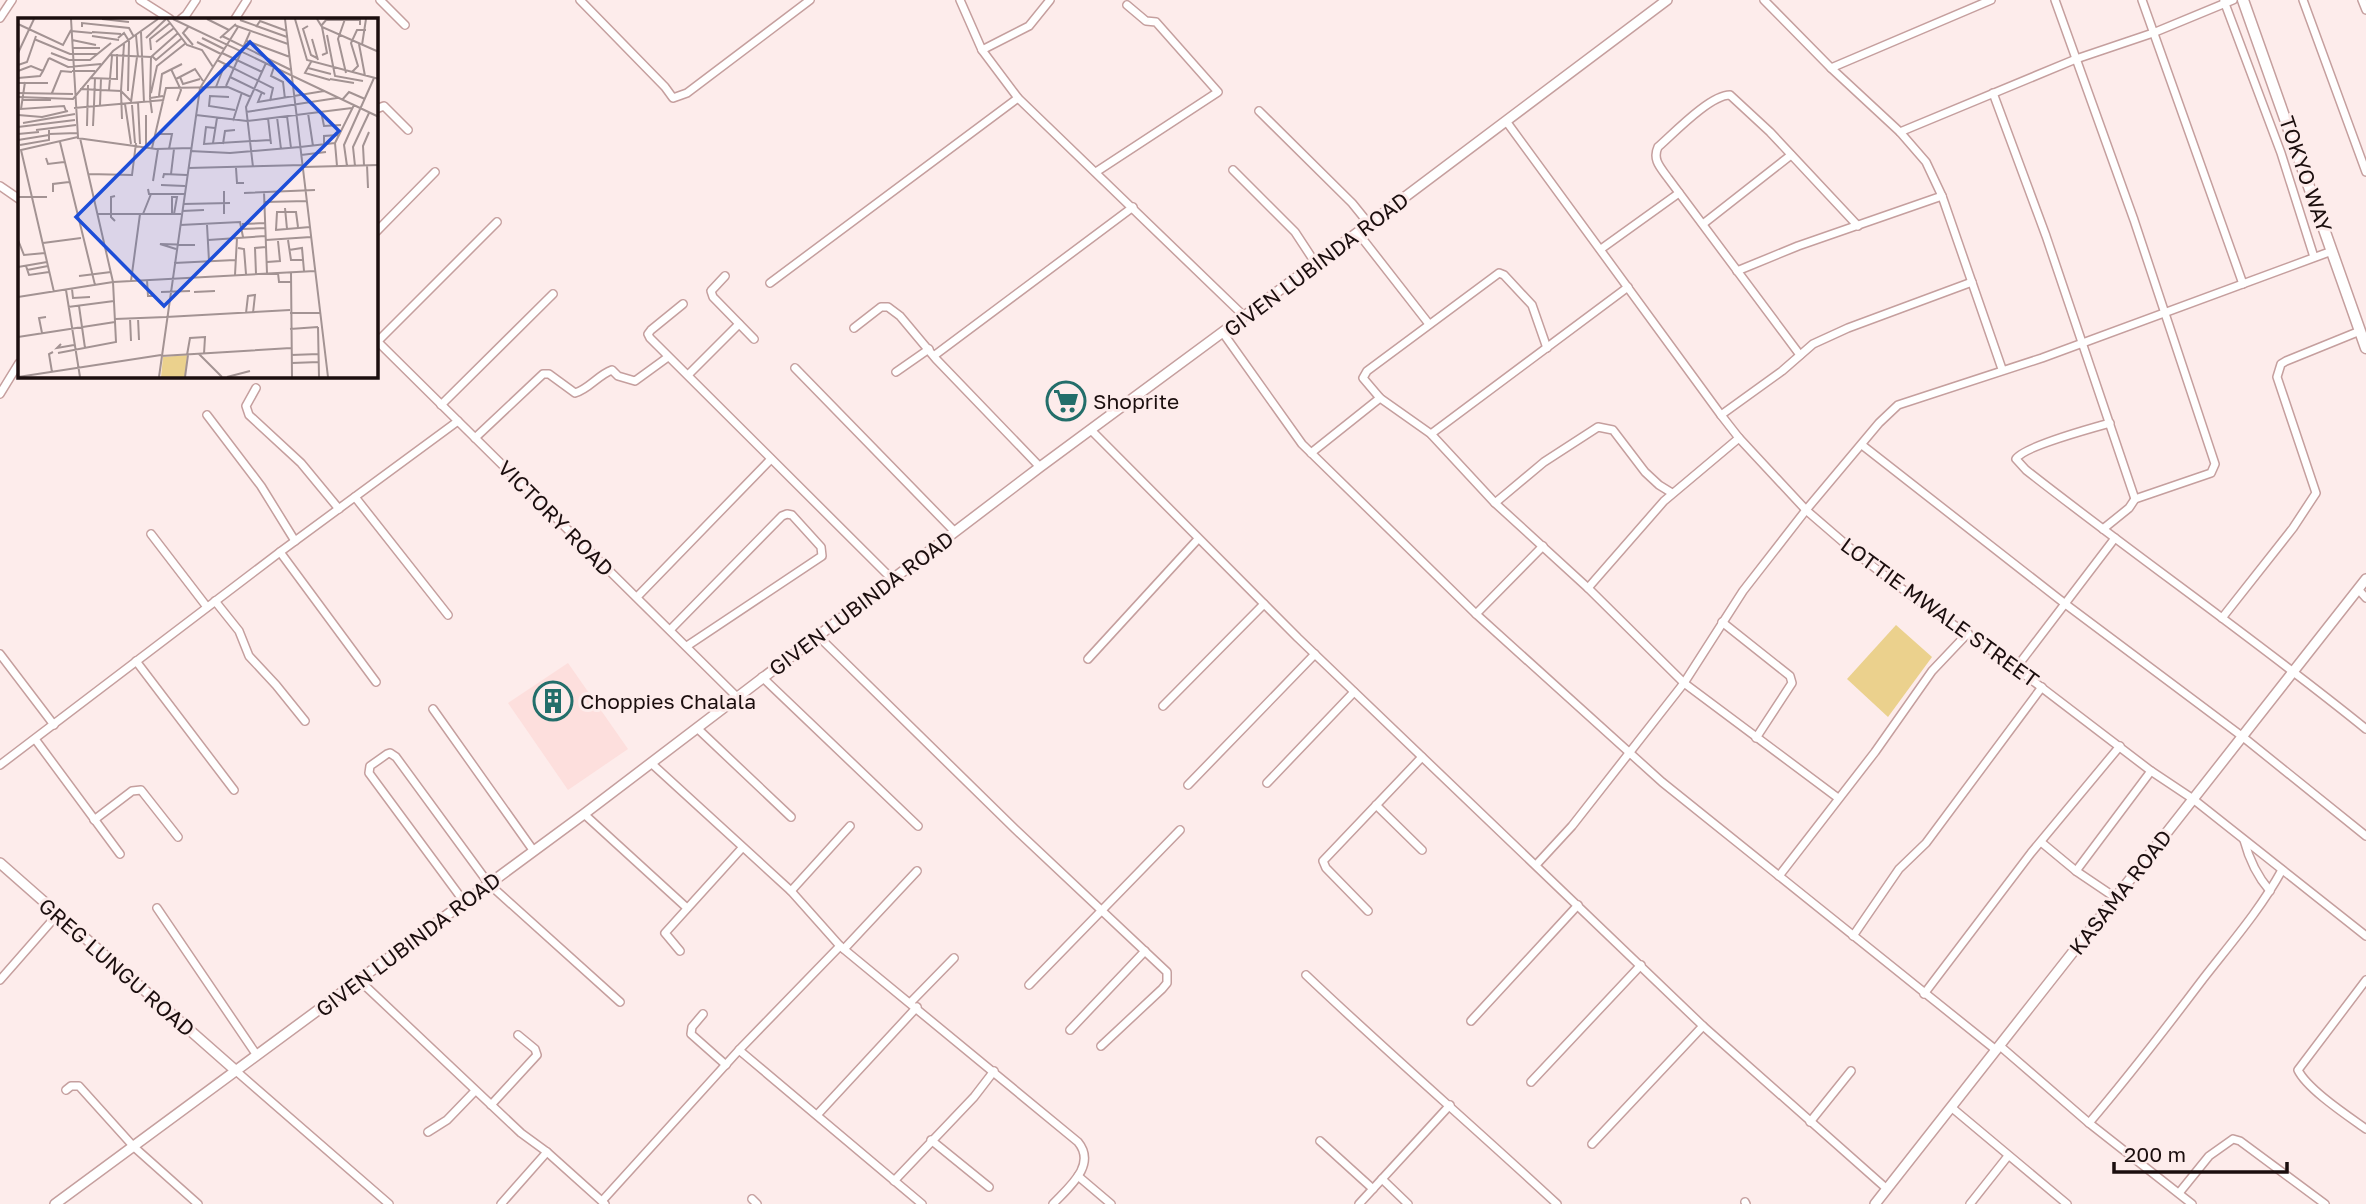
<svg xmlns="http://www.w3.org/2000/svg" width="2366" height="1204" font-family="'Golos Text',sans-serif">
	<rect width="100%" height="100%" fill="#fdeceb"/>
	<!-- built -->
	<path fill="#fddfdd" d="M568,663L628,749L568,790L508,703Z"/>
	<!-- green -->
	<path fill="#ebd18d" d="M1896,625L1932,657L1888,717L1847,679Z"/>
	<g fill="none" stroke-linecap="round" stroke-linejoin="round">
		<defs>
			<g id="minor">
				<path d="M140,0L170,19"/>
				<path d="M380,0L405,25"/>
				<path d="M580,0L665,87L673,98L687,93L810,0"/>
				<path d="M960,0L982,50L1018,98L1244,316"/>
				<path d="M1764,0L1831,68L1900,132L1926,162L1942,196L2002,369"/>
				<path d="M2055,0L2134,220L2215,464L2211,473L2135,499L2129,508L2103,529"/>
				<path d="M2142,0L2243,284"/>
				<path d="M2303,0L2366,172"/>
				<path d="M2362,0L2366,10"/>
				<path d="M2224,1L2281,153L2314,257"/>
				<path d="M0,18L12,0"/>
				<path d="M181,19L186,15L196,0"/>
				<path d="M235,19L247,0"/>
				<path d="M982,50L1029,26L1050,0"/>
				<path d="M1831,68L1991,0"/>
				<path d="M1993,93L2046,236L2135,499"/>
				<path d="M376,109L384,106L408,130"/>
				<path d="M1259,111L1352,203L1369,224"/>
				<path d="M1506,121L1721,415L1739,438L1806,510L1857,554L1901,588L2016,668L2151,771L2193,799L2366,936"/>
				<path d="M1900,132L2076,59L2153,33L2233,0"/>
				<path d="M1233,170L1295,232L1316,264"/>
				<path d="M1096,172L1218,92L1156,22L1146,21L1127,5"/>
				<path d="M0,186L19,199"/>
				<path d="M1703,224L1791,155"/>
				<path d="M376,232L435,172"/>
				<path d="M1358,233L1429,324"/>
				<path d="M1601,249L1679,193"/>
				<path d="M1737,271L1798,246L1942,196"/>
				<path d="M725,276L711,291L713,297L754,339"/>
				<path d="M770,283L1018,98"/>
				<path d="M683,304L651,330L648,334L650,338L892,579"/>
				<path d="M854,328L881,307H888L900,316L936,359L1040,467"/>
				<path d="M1223,333L1302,444L1476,614L1662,782L1996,1050"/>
				<path d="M376,340L736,696"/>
				<path d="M378,341L497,222"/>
				<path d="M1547,348L1532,305L1504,275L1499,273L1367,371L1363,378L1380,398L1431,434L1495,503L1588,588L1684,683L1838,798"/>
				<path d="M935,355L1133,207"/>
				<path d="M1800,355L1668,178C1661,168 1652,160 1658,147C1674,133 1710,95 1730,95L1770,132L1858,226"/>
				<path d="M795,368L955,532"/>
				<path d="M896,372L929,349"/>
				<path d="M688,375L739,324"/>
				<path d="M256,388L246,406L249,415L301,463L339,509"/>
				<path d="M0,394L19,363"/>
				<path d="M441,405L553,294"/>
				<path d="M207,415L261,486L295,541"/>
				<path d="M1721,415L1782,371L1813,344L1848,328L1972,282"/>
				<path d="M2110,423C2092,428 2022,447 2016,459L2026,470C2138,558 2255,639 2366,729"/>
				<path d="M1092,431L1298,638L1703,1026L1887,1189"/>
				<path d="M1431,434L1628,287"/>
				<path d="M475,438L543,374H549L575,393C589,389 598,375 612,370L618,376L635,381L668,357"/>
				<path d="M1862,445L2064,603L2243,737L2366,836"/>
				<path d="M1311,453L1380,398"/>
				<path d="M355,497L448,615"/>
				<path d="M1495,503L1544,462L1598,427L1613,430L1645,472L1659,485L1672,493"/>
				<path d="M151,534L207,607"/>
				<path d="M280,552L376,682"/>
				<path d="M1588,588L1664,501L1739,438"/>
				<path d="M2358,589L2366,598"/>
				<path d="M637,597L771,459"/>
				<path d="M215,601L239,631L249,656L276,685L305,721"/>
				<path d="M1476,614L1543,546"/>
				<path d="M2222,618L2293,528L2316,493L2277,377L2281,364L2286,361L2360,331"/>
				<path d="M1722,622L1790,676L1792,683L1756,738"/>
				<path d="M670,630L782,516L787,514L792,515L821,547L822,556L687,646"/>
				<path d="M817,635L1015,829L1167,972V983L1162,989L1101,1046"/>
				<path d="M0,654L54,725"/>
				<path d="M1088,659L1198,539"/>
				<path d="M136,661L234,790"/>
				<path d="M2016,668L2115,538"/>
				<path d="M762,677L918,826"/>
				<path d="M1163,706L1264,604"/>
				<path d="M433,709L533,850"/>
				<path d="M697,728L791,817"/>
				<path d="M35,739L120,854"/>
				<path d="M651,763L791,891L840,946L1078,1142C1097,1165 1069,1187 1053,1204"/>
				<path d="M0,765L280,552L458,421"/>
				<path d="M1267,783L1354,692"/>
				<path d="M1188,785L1315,654"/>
				<path d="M1376,805L1422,850"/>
				<path d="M584,814L687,908"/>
				<path d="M94,820L132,791L141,790L178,837"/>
				<path d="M2244,840C2249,859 2257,876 2270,891"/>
				<path d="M2041,842L2076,871L2116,898"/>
				<path d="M1536,865L1572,826L1684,683L1743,591L1806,510L1879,423L1898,405L2042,358L2332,251"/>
				<path d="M2076,871L2151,771"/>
				<path d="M1779,876L1875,752L1932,671L1968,633"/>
				<path d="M791,891L850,826"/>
				<path d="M465,903L369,773L370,766L387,754L390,753L396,757L489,884L620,1002"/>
				<path d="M157,908L256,1054"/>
				<path d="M1368,911L1326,868L1323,861L1422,757"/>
				<path d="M1853,936L1899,869L1926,843L2042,687"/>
				<path d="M844,949L917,871"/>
				<path d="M680,951L665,933L742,848"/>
				<path d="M1306,975C1388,1053 1474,1127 1557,1204"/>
				<path d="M0,980L57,915"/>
				<path d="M359,980L521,1133L547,1152L605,1204"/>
				<path d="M2366,980L2298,1070C2307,1089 2348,1116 2366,1129"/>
				<path d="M1029,985L1180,830"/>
				<path d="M1924,994L2031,853L2120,746"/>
				<path d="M911,1002L954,958"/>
				<path d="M703,1014L692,1027L691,1034L726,1065"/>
				<path d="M1471,1021L1578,905"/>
				<path d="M1070,1030L1145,951"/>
				<path d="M2000,1046L2089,1123L2192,1204"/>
				<path d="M739,1050L922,1204"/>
				<path d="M235,1070L389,1204"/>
				<path d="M1531,1082L1641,965"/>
				<path d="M66,1090L71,1086H79L134,1147L198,1204"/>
				<path d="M491,1105L537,1055L535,1049L518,1035"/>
				<path d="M1951,1107L2067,1204"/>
				<path d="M817,1115L917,1007"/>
				<path d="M1810,1122L1851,1071"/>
				<path d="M2089,1123C2129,1076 2166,1028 2203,979C2231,943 2260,910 2282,870"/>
				<path d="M428,1132L447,1120L475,1091"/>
				<path d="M931,1140L989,1187"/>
				<path d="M1320,1141L1373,1189"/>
				<path d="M1592,1144L1703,1026"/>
				<path d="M1078,1176L1111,1204"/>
				<path d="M1382,1179L1408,1204"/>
				<path d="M894,1181L974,1097L994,1071"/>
				<path d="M2179,1193L2209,1156L2233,1139L2240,1141L2325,1204"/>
				<path d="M752,1199L757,1204"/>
				<path d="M602,1201L739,1050L840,946"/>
				<path d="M1745,1202L1746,1204"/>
				<path d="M501,1204L547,1152"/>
				<path d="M1359,1204L1450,1105"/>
				<path d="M1970,1204L2008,1156"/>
			</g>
			<g id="tertiary">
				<path d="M0,863L235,1070"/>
				<path d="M55,1204L584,814L1040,467L1369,224L1667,0"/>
				<path d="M1875,1204L2366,579"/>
			</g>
			<path id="secondary" d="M2243,0L2366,348"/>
		</defs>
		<!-- minor casing -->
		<use href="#minor" stroke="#c59f9e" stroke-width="10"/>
		<!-- tertiary casing -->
		<use href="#tertiary" stroke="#c59f9e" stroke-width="12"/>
		<!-- secondary casing -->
		<use href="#secondary" stroke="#c59f9e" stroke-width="13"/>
		<!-- minor -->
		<use href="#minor" stroke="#fff" stroke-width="7"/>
		<!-- tertiary -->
		<use href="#tertiary" stroke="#fff" stroke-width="9"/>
		<!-- secondary -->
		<use href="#secondary" stroke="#fff" stroke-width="10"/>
	</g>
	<!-- icons -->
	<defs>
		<symbol id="supermarket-ring" viewBox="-11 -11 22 22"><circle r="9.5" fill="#fdeceb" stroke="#236e6a" stroke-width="1.5"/><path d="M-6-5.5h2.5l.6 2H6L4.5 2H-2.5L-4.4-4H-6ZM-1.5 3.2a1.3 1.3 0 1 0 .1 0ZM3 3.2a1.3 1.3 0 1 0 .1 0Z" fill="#236e6a"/></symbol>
		<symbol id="building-ring" viewBox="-11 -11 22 22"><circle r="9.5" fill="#fdeceb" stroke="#236e6a" stroke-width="1.5"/><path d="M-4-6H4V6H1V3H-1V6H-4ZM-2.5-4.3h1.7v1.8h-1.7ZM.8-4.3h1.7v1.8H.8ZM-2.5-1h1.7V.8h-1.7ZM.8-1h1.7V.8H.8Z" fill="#236e6a"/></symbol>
	</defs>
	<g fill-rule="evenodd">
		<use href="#supermarket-ring" x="1044" y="379" width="44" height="44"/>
		<use href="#building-ring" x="531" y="679" width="44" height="44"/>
	</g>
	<g text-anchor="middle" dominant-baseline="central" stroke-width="6" stroke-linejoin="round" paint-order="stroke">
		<!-- street labels -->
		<g font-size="21" fill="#1b0e0e" stroke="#fdeceb">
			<text transform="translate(2306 174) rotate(71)">TOKYO WAY</text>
			<text transform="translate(1316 264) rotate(-37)">GIVEN LUBINDA ROAD</text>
			<text transform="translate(556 518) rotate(45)">VICTORY ROAD</text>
			<text transform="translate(861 603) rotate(-37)">GIVEN LUBINDA ROAD</text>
			<text transform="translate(1940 612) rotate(36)">LOTTIE MWALE STREET</text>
			<text transform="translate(2120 892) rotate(-52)">KASAMA ROAD</text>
			<text transform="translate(408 944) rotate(-37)">GIVEN LUBINDA ROAD</text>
			<text transform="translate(117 967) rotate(41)">GREG LUNGU ROAD</text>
		</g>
		<!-- poi labels -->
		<g font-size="21" fill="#1b0e0e" stroke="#fdeceb" text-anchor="start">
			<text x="1093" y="401">Shoprite</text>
			<text x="580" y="701">Choppies Chalala</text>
		</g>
	</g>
	<!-- overview -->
	<g transform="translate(18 18)">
		<rect width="360" height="360" fill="#fdeceb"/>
		<path d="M169,337L167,359H143L145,339Z" fill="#ebd18d"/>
		<path fill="none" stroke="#a39393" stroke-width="2" d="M84,1L111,4M149,1L169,27L184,32L195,49M155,1L361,99M189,1L211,12M267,1L310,359M277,1L289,42L361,61M299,1L304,9L361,34M327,1L320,21L328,55M222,2L269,19M0,6L45,27L53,12M216,7L270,26M171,8L165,15L175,27M290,8L285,11L293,37L299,40M303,8L308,2H342V7M64,9V5L111,10L116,19M238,9L242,3L269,13M53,13L74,15M74,14L103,16M123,14L126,85M118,17L120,39M309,17L317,58L345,63M74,18L101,22M204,18L273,52M100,20L106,15L111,23L110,73M128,20L148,1M184,20L206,31M202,20L218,6M16,21L52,36H80M294,21L300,42M54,22L78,27M229,23L272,39M138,24L156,10M179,24L203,36M341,26L347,58M344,27L348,1M54,30H82M133,32L132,21L152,5M0,35L16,1M33,35L51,42H72L93,25M204,35L244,54M91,37L133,39L160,15M304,37L309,35L304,9M134,38L138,42L164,20M31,40L50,49L83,46M199,42L255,70L252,83M293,44L287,55L312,62M0,47L9,44L18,18M256,49L253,58L265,64L267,81M290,50L313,56M153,51L163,72L159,83M0,53L13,48L25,53L31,40M54,53H77M334,54L340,48L333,25L339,12H348M162,59L165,66L182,61M212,59L247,76M0,60L22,58L25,53M72,60L99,61V36M158,61L177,51L185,63M312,61L336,65M7,64L3,91L46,88L48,93M0,65H30M208,68L232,14M198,69L207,46M62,71L103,73L113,83M91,72L94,38M103,73L106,26M103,74L104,101M244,74L240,84L306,73M0,75L55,76M34,75L43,53L54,54M133,75L139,48L168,25M141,78L144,56L164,46M0,79L55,81L95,33L140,1M132,79L133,39M211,79L192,78L191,88L217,92M5,82H33M324,82L331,74L347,81M113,84L119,39M120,84L122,126M107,86L113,126M76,87L77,60M82,87L83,60M114,87L117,125M56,90L146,82M303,93L306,108L323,107M228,94L319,80M134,95L132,80L145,78M290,95L295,128M0,97L24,99L50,93M178,97L229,103L334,90M269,98L273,130M259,99L263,131M250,100L253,126M215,103L224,74M5,105L57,96M69,108L70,67M75,108L76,87M0,109L57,102M197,110L188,109L186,126L252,122M18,112L58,107M0,116L21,114M31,116L59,115M141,116H154L151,131M59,120L138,131L173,130M0,122L31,117M42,124L77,267M195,125L199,100M205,126L207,113L217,112M306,126V118L321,117M2,127L31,122V110M128,128V97M282,129L317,125M134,130L148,70L210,69L233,79M172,133L212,135L282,129M283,137L308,134M28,140L30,146L46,144M346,147L345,128L351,114M349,147L350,170M319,148L317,125L336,87M329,148L326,127L356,60M337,148L335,129L351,95M235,149L228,89L248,45M285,149L361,147M170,150L285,147M218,150L219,165H226M70,156L114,157L118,125M153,156L156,131M145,160L146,156L169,157M135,163L140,131M143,167L167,168M130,171L131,176H166M206,173V196M35,174V166L51,164M246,174L249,255M226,175L297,172M0,179H29M247,184L289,183M165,186L212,185M267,190L269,211M164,193L186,192M79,196H163M125,196L133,176M154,196V179H159L156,196M97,203L93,199V179L97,178M224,206L247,205M162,207L222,204L225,219M189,207L191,243M224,211L247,210M257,212L292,209M258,212L259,194H278L280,209M0,222L6,237L27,235M190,222L247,218M248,222L293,219M270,222L273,242H285M25,225L63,220M220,230L226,231L228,256M158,231L142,226L177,227M271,232L284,230L286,253M249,244L262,243L260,223M156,245L217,242M8,248L11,257L31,254M0,249L29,244M9,252L30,248M273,254L274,359M260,255L261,264H273M238,256L237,230L248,229M217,257L219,220M61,258L93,254M129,262L130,278H135M113,263L122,196M54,271L55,280L72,279M48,272L62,359M36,274L3,132L60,119L53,1M143,274L172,273M176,274L197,273M0,279L95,264L297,253M61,288L64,309M50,289L96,283M228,295L230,278L237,277L235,295M272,295H302M148,299L272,292M112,300L113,323M120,300L121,322M97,301L148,299M64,309L67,330M300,309L301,359M272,311L300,309M24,315L21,300L28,299M0,319L97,304M43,326L39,330L56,327M40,335L98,324L95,264L62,120M181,336L204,359M169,337L172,320L187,319L186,336M273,337L301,336M143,338L273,330M274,345L301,344M34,354L31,336L35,334M0,359L143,337M141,359L182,70L220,9M167,359L170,337M209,359L232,353"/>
		<path fill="#1d4ed8" fill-opacity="0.15" stroke="#1d4ed8" stroke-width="3.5" d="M232,24L321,113L146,288L58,199Z"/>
		<rect width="360" height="360" fill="none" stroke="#1b0e0e" stroke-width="3.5"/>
	</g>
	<!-- scale -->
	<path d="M2114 1162v10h173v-10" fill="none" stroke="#1b0e0e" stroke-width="3.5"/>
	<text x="2124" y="1162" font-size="21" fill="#1b0e0e" stroke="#fdeceb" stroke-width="5" paint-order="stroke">200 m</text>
</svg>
